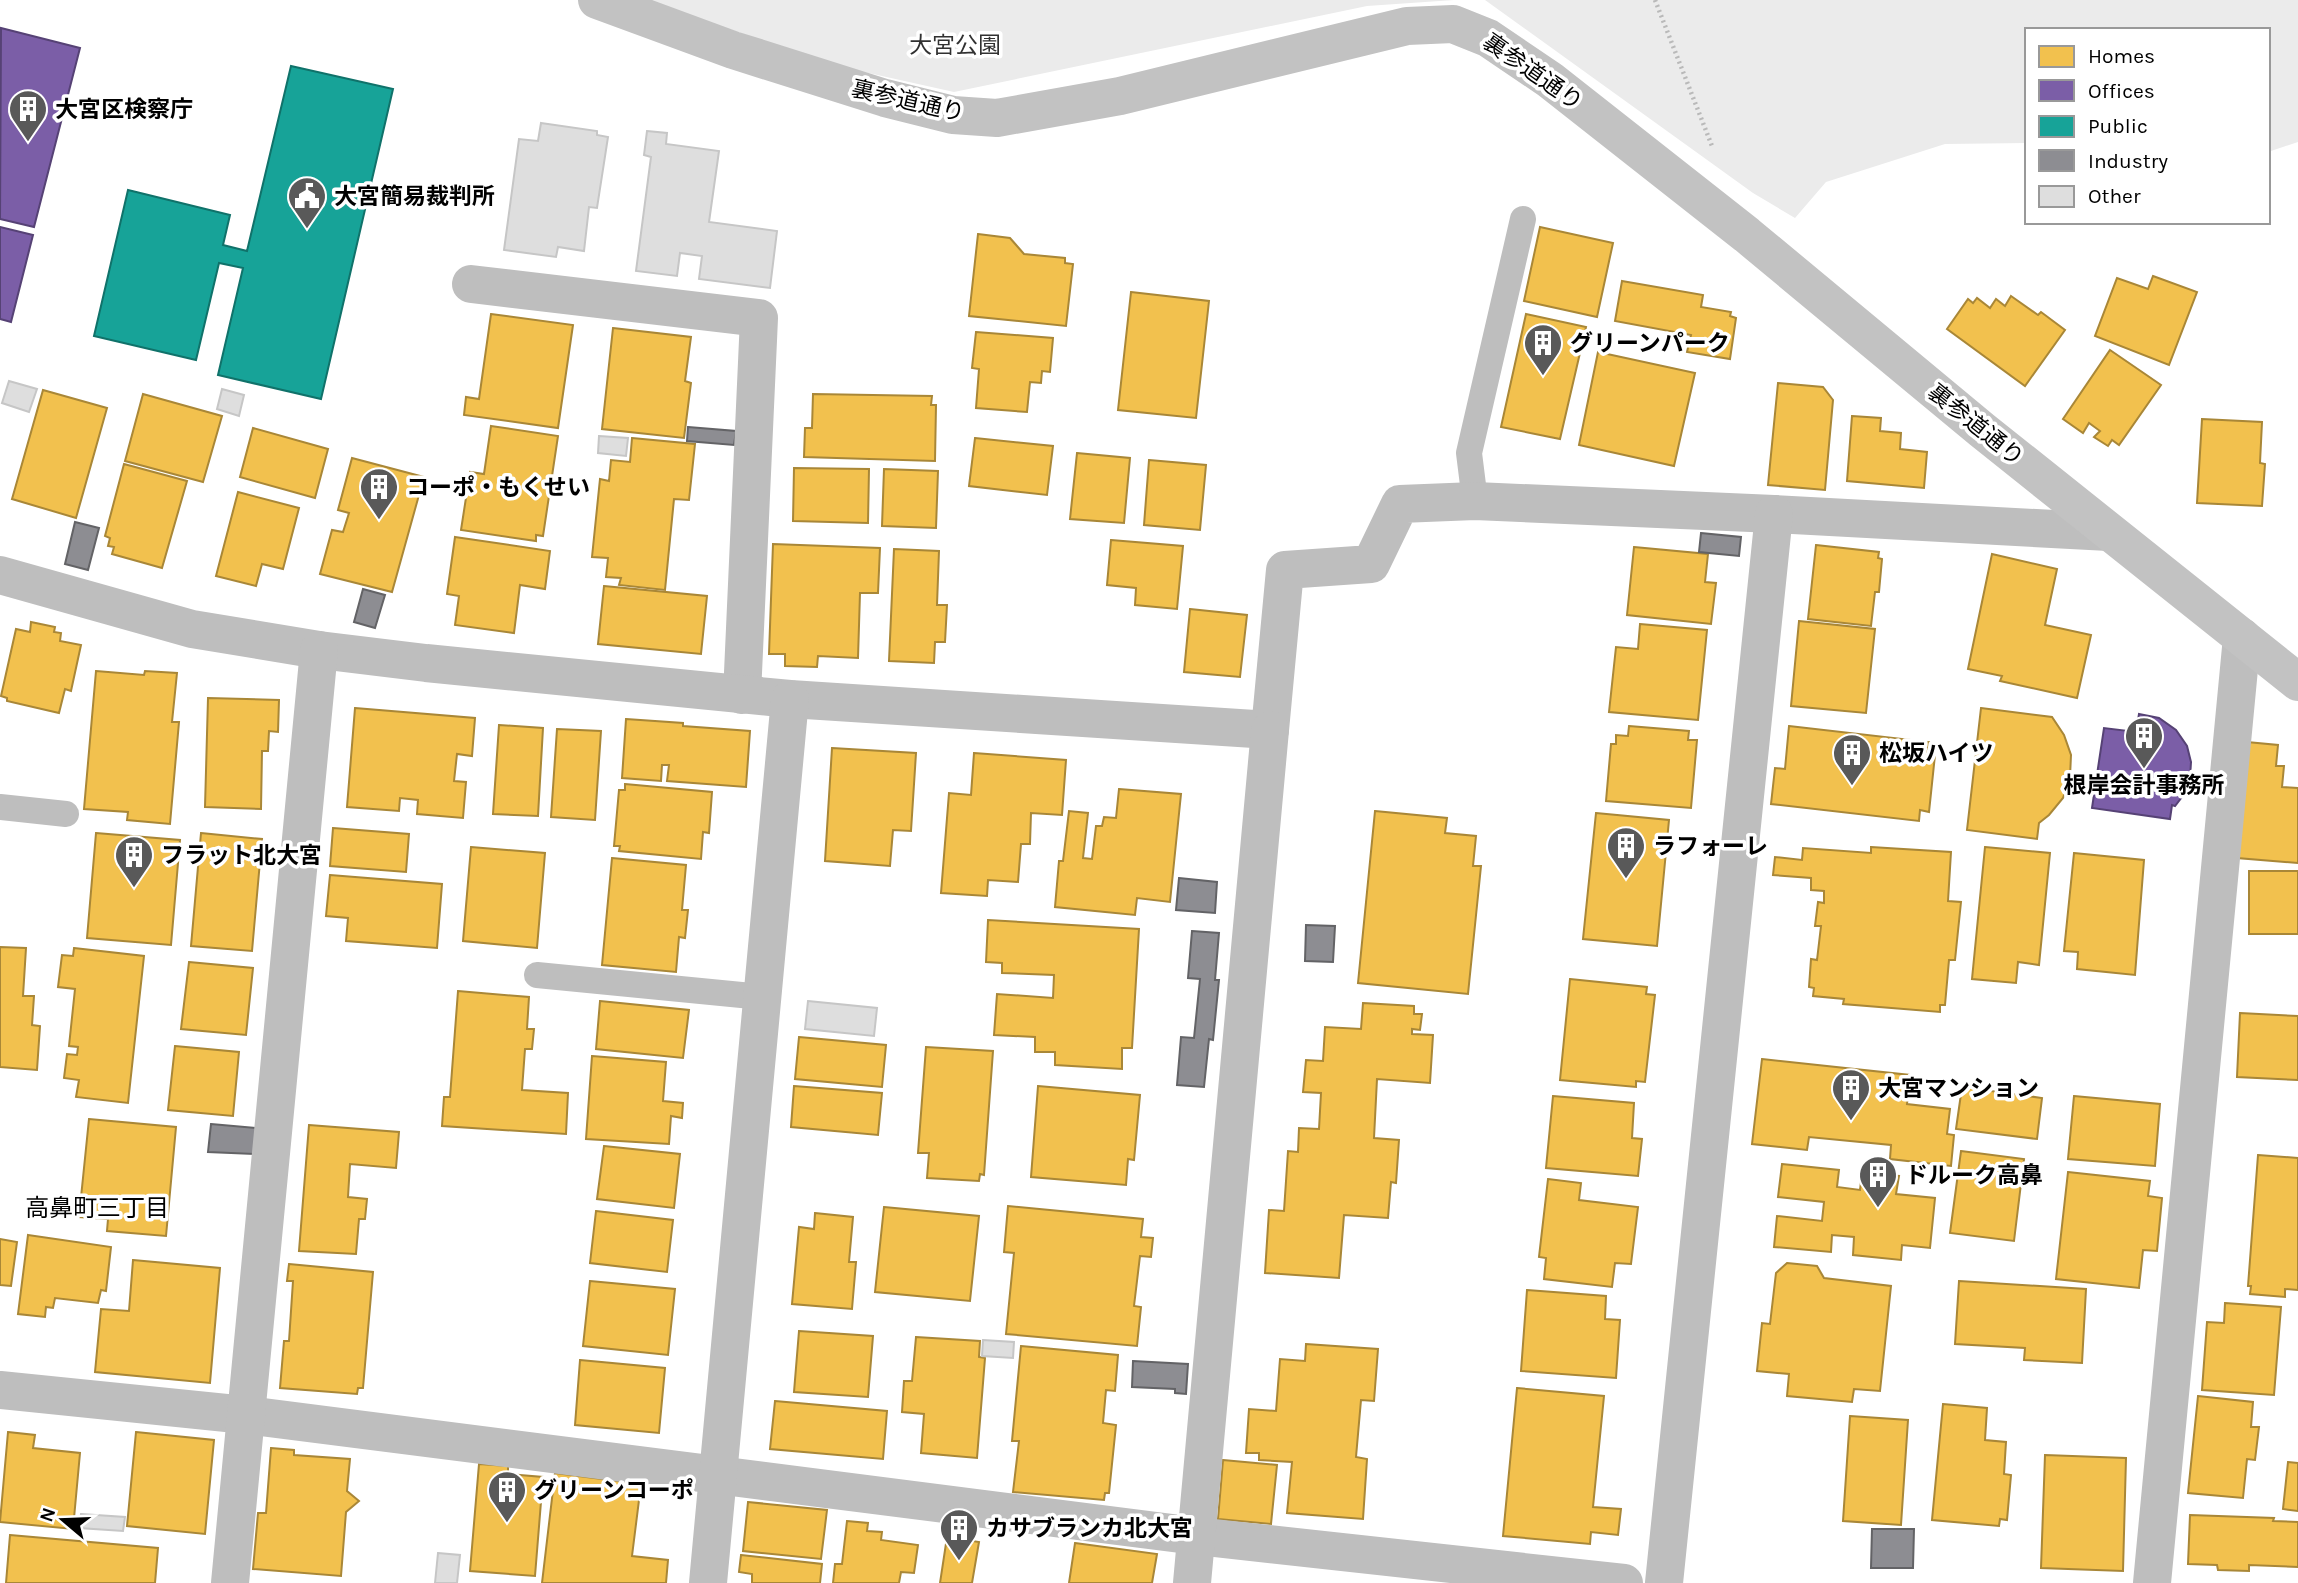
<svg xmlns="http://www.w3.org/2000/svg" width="2298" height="1583" font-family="Karla,'Noto Sans JP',sans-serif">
	<rect width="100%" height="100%" fill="#fff"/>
	<!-- green -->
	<g fill="#ebebeb">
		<path d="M645,0H1454L1367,6L954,92L837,66Z"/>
		<path d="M1485,0H2298V142L2268,152V30H2027V143L1945,144L1826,182L1795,218L1753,193Z"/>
	</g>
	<!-- homes -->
	<g fill="#f2c14e" stroke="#a98737" stroke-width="2">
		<path d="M1540,227L1613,243L1597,317L1524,301Z"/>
		<path d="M978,234L1010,238L1024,254L1065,258V263L1073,264L1066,326L969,316Z"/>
		<path d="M2153,276L2197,292L2169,365L2095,336L2117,278L2148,289Z"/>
		<path d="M1622,281L1703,295L1701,307L1731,312L1730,316L1736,318L1730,359L1687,352L1691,335L1615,321Z"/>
		<path d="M1131,292L1209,301L1196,418L1118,410Z"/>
		<path d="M2011,296L2038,315L2041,312L2065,330L2025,386L1947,329L1968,299L1973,303L1977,298L1990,308L1996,299L2005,306Z"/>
		<path d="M491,314L573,325L558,428L464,415L466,397L479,399Z"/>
		<path d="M1526,314L1586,327L1560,439L1501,427Z"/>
		<path d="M613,328L691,337L685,381L691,383L684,438L602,429Z"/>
		<path d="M976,332L1053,338L1050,372L1042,371L1041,383L1030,382L1027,412L976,408L979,369L972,368Z"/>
		<path d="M2110,350L2161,385L2119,445L2112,440L2108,446L2094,437L2100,431L2089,423L2083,433L2063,419Z"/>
		<path d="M1598,352L1695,373L1674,466L1579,445Z"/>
		<path d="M1778,383L1823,387L1833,400L1825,490L1768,485Z"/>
		<path d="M43,390L107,408L76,518L12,499Z"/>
		<path d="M143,394L222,416L203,482L125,461Z"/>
		<path d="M813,394L932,396L931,405H936L935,461L804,457L805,428H812Z"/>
		<path d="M1852,416L1881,418L1880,431L1901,433L1900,449L1927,452L1924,488L1847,481Z"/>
		<path d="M2202,419L2262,422L2260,463L2265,464L2262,506L2197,503Z"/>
		<path d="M491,426L558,436L543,536L536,535V541L461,530L470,472L484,474Z"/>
		<path d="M253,428L328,449L315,498L240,477Z"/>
		<path d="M632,438L695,444L689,500L674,499L665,590L619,585L621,578L606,577L608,558L592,557L600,479L609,481L611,460L630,462Z"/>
		<path d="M975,438L1053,446L1047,495L969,486Z"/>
		<path d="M1077,453L1130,458L1124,523L1070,519Z"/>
		<path d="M352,458L424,477L392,592L320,574L332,530L343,532L349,513L338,510Z"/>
		<path d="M1149,460L1206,465L1200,530L1144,525Z"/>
		<path d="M124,464L187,481L162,568L112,554L114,547L108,546L110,538L105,536Z"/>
		<path d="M794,468L869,469L868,523L793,521Z"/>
		<path d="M884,469L938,471L936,528L882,526Z"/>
		<path d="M238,492L299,508L283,569L262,564L256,586L216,576Z"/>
		<path d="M455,537L550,551L545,589L520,585L514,633L455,625L459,596L447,594Z"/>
		<path d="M1111,540L1183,546L1177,609L1135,605L1136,588L1107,585Z"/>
		<path d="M773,544L880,548L878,593H860L858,658L818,656L817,667L785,666V654H769Z"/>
		<path d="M1816,545L1879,552L1878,558L1882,559L1879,592H1875L1871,626L1808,619Z"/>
		<path d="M1634,547L1708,554L1705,582L1716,583L1711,624L1627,615Z"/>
		<path d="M894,549L939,551L937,605H947L945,642H935L934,663L889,661Z"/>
		<path d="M1992,554L2057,569L2045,625L2091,635L2077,698L2000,681L2002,676L1968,669Z"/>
		<path d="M604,586L707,596L701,654L598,644Z"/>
		<path d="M1190,609L1247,615L1240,677L1184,672Z"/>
		<path d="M1799,621L1875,629L1866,713L1791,706Z"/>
		<path d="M31,622L55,627L54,632L61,633L60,641L81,645L71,691L65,689L59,713L7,701V698L1,696L16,629L30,632Z"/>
		<path d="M1640,624L1707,630L1698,720L1609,712L1616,647L1638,649Z"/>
		<path d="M96,671L144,675L145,671L177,673L172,722H179L170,824L127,820L128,812L84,809Z"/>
		<path d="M208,698L279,700L278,732L269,731L268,751H262L261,809L205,807Z"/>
		<path d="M355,708L475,718L472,756L457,754L454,781L466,782L463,818L417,814L418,800L400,798L399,811L347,807Z"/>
		<path d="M1981,708L2052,717L2064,735L2071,755L2070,777L2063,798L2049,815L2039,823L2037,839L1967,830Z"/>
		<path d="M626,719L683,723V726L750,731L746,787L667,781L669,765H662L661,781L622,778Z"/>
		<path d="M499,725L543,728L538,816L493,814Z"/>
		<path d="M1629,726L1689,731L1688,740H1697L1691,808L1606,801L1611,744H1616V735L1628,736Z"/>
		<path d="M1789,726L1929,742L1927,753L1935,755L1929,812L1920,810L1919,821L1771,804L1775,768L1785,769Z"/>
		<path d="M557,729L601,731L595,820L551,817Z"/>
		<path d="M2247,742L2278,745L2276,766H2284L2282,787L2298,788V863L2237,858Z"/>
		<path d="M832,748L916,753L911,831L893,830L890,866L825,861Z"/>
		<path d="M974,753L1066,760L1062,815L1031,813L1030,844H1021L1018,882L988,880L987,896L941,893L949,793L971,795Z"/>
		<path d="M625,784L712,792L709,833L703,832L701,859L619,851L620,846H614L619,790H625Z"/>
		<path d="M1119,789L1181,794L1170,902L1137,898L1135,915L1055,907L1059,861H1063L1069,811L1088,813L1083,858L1092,859L1096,826H1102L1104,817L1116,818Z"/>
		<path d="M1375,811L1447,818L1445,833L1476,836L1473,866H1481L1468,994L1358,983Z"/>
		<path d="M1596,813L1669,820L1657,946L1583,939Z"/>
		<path d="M333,828L409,834L406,872L330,866Z"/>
		<path d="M96,833L180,840L171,945L87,938Z"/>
		<path d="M201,833L262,839L252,951L191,946Z"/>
		<path d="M471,847L545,853L537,948L463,941Z"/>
		<path d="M1871,847L1951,852L1948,901L1961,902L1955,960H1949L1945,1005H1940V1012L1843,1004L1844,999L1813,996L1814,988L1809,987L1811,959L1817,960L1821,926H1815L1818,902L1824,903V891L1811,890V878L1773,875L1775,857L1802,860L1803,848L1871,853Z"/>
		<path d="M1985,847L2050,853L2039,965L2018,962L2016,983L1972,979Z"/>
		<path d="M2074,853L2144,860L2135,975L2077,969L2078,952L2064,951Z"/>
		<path d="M612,858L686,865L682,910H688L685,938L679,937L676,972L602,965Z"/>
		<rect x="2249" y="871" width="49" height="63"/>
		<path d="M330,875L442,884L437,948L346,941L348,918L326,916Z"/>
		<path d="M988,920L1139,929L1132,1048H1122V1069L1055,1065V1052H1035V1037L994,1035L997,994L1053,998L1054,975L1002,973V963L986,962Z"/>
		<path d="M0,947L26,948L23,996H34L32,1025L40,1026L37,1070L0,1067Z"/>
		<path d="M74,948L144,956L128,1103L76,1097L79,1080L64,1078L67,1054L77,1055L78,1047L69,1046L75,989L58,987L62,955L73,956Z"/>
		<path d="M189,962L253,968L246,1035L181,1029Z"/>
		<path d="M1570,979L1647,987L1646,994L1655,995L1645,1082L1636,1081V1087L1560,1080Z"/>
		<path d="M458,991L529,997L527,1029H534L532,1049H525L522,1090L568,1093L566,1134L442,1126L444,1097H450Z"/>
		<path d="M600,1001L689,1010L683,1058L596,1049Z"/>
		<path d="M1363,1003L1414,1006V1014H1422L1420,1030L1412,1029V1034L1433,1035L1430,1083L1377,1079L1374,1138L1399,1140L1396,1183L1391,1182L1388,1218L1344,1215L1339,1278L1265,1273L1269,1210L1284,1211L1288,1151L1298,1152L1299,1128L1319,1129L1321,1093L1303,1092L1306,1060L1323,1061L1325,1027L1361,1029Z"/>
		<path d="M2240,1013L2298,1016V1080L2237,1077Z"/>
		<path d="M799,1037L886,1045L882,1087L795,1079Z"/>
		<path d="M175,1046L239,1052L233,1116L168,1110Z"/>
		<path d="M926,1047L993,1051L984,1175L980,1174L979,1181L927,1178L929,1153H918Z"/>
		<path d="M592,1056L666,1062L663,1101L683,1103L682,1118L671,1116L669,1144L586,1139Z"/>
		<path d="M1762,1059L1910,1075L1907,1104L1950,1109L1947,1134L1954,1135L1951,1166L1890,1159L1891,1145L1809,1137L1807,1150L1752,1144Z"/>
		<path d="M794,1086L882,1093L878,1135L791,1127Z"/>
		<path d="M1038,1086L1140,1095L1134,1160L1128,1159L1126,1185L1031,1177Z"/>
		<path d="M1962,1087L2042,1098L2037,1139L1956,1129Z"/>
		<path d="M1553,1096L1634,1103L1632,1138L1642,1139L1638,1176L1546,1168Z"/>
		<path d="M2074,1096L2160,1104L2155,1166L2068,1159Z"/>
		<path d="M89,1119L176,1127L166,1236L107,1231L108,1219L79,1217Z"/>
		<path d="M309,1125L399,1132L396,1168L350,1164L348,1197L367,1199L365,1219H359L356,1254L299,1251Z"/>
		<path d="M604,1146L680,1154L674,1208L597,1199Z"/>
		<path d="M1961,1151L2024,1159L2014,1241L1950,1233Z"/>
		<path d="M2258,1155L2298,1158V1290L2285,1289V1297L2250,1294L2251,1286H2248Z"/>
		<path d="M1782,1164L1839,1170L1837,1187L1860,1190L1862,1173L1899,1176L1896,1194L1935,1198L1930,1248L1902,1245L1901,1260L1853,1255L1854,1237L1832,1235L1831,1252L1774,1247L1777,1216L1822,1221L1824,1202L1778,1197Z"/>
		<path d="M2068,1172L2150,1181L2148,1196L2162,1198L2157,1251L2143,1250L2139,1288L2056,1279Z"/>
		<path d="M1548,1179L1581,1183L1579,1200L1638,1207L1631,1264L1615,1263L1612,1287L1544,1279L1546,1258L1539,1257Z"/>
		<path d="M1008,1206L1143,1219L1141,1237L1153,1238L1151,1257L1140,1256L1134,1306L1141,1307L1137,1346L1006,1334L1014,1253L1004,1252Z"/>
		<path d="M884,1207L979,1216L970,1301L875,1292Z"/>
		<path d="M596,1211L673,1220L667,1272L590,1263Z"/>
		<path d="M815,1213L853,1217L849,1262H856L852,1309L792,1304L799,1227L814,1229Z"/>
		<path d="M28,1235L111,1247L106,1291L101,1290L98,1303L55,1298L53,1308L46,1307L45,1317L18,1314Z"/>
		<path d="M0,1239L17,1242L11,1286L0,1285Z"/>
		<path d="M133,1260L220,1268L210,1383L95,1372L101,1309L129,1311Z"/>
		<path d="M1787,1263L1817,1266L1824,1278L1891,1286L1880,1391L1854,1389L1852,1402L1787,1396L1789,1374L1757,1371L1762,1323L1770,1324L1776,1273Z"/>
		<path d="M289,1264L373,1272L363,1388H358L357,1394L280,1388L284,1341H289L293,1281H287Z"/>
		<path d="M590,1281L675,1289L668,1355L583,1346Z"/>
		<path d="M1959,1281L2086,1289L2082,1363L2024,1360L2025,1348L1955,1344Z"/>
		<path d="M1527,1290L1606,1296L1605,1319L1620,1320L1616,1378L1521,1371Z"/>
		<path d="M2225,1303L2281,1307L2274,1395L2202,1390L2207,1322L2224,1323Z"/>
		<path d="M799,1331L873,1336L868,1397L794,1392Z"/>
		<path d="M916,1337L980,1341L979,1357L985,1358L977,1458L921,1453L924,1414L902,1412L904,1381H912Z"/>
		<path d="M1306,1344L1378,1349L1374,1401L1361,1400L1356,1457L1367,1459L1363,1519L1287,1513L1292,1462L1259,1460V1453H1246L1249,1409L1276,1411L1280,1359L1305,1361Z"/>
		<path d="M1021,1346L1118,1355L1115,1391L1106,1390L1103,1423L1116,1425L1109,1493H1105L1104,1500L1013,1492L1019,1441H1012Z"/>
		<path d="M580,1360L665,1368L659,1433L575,1425Z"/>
		<path d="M1517,1388L1604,1396L1593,1507L1621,1509L1618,1535L1591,1532L1590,1544L1503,1536Z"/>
		<path d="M2198,1396L2253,1402L2251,1427H2259L2255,1460L2247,1459L2243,1498L2188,1493Z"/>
		<path d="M775,1401L887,1411L883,1459L770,1449Z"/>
		<path d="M1943,1404L1987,1408L1985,1440L2006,1442L2004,1474L2011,1475L2007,1520L2000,1519L1999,1526L1932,1520Z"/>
		<path d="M1850,1416L1908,1420L1901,1525L1843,1521Z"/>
		<path d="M8,1432L35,1435L33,1448L80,1453L73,1529L0,1522Z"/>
		<path d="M136,1432L214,1440L205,1534L127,1526Z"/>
		<path d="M271,1448L294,1450V1455L350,1459L347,1491L359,1501L346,1512L341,1576L253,1569L258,1513H266Z"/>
		<path d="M2045,1455L2126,1458L2123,1571L2041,1568Z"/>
		<path d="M1223,1460L1277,1465L1271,1524L1218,1519Z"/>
		<path d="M2288,1462L2298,1463V1511L2283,1509Z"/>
		<path d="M479,1464L508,1466V1474L543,1477L535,1576L470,1571Z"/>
		<path d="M555,1473L641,1484L632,1556L668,1560L666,1583H542Z"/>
		<path d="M748,1502L827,1510L821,1559L743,1551Z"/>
		<path d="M2190,1515L2274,1518L2273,1521L2298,1522V1567L2249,1565V1571L2218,1570L2217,1565L2188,1564Z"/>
		<path d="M847,1521L868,1523L867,1531L882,1532L881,1540L918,1545L914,1573L901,1572L899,1583H833L835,1564H842Z"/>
		<path d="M10,1535L158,1548L155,1583H6Z"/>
		<path d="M947,1537L979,1542L972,1583H940Z"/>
		<path d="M1075,1543L1157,1554L1152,1583H1069Z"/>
		<path d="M741,1555L822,1564L820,1583H752V1574L739,1572Z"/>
	</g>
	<!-- offices -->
	<g fill="#7b5ea7" stroke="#564275" stroke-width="2">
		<path d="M1,28L80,48L34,227L0,219Z"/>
		<path d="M0,227L33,235L11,322L0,319Z"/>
		<path d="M2139,714L2159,718L2176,730L2187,746L2191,762L2190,778L2185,793L2175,806L2172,805L2170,819L2092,808L2104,728L2136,732Z"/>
	</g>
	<!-- public -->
	<path fill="#17a398" stroke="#10726a" stroke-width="2" d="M291,66L393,89L321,399L218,375L243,268L219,263L196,360L94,336L128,190L230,215L223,245L247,251Z"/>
	<!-- industry -->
	<g fill="#8d8d92" stroke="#636366" stroke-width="2">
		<path d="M688,427L736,431L734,445L687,441Z"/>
		<path d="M75,522L99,528L88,570L65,564Z"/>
		<path d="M1701,533L1741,537L1739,556L1699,552Z"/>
		<path d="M363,589L385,595L375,628L354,622Z"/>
		<path d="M1179,878L1217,882L1215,913L1176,910Z"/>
		<path d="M1306,925L1335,926L1333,962L1305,961Z"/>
		<path d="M1192,931L1219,933L1215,980H1219L1213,1040L1209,1039L1204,1087L1177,1085L1181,1037L1194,1038L1200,979L1188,978Z"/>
		<path d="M211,1124L256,1128L254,1154L208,1152Z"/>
		<path d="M1133,1361L1188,1364L1186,1394L1175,1393V1389L1132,1387Z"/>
		<path d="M1872,1529H1914L1913,1568H1871Z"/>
	</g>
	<!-- building -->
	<g fill="#dedede" stroke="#c6c6c6" stroke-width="2">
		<path d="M541,123L597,131V135L608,137L597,208L589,207L584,251L558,247L556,257L504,250L519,139L538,141Z"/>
		<path d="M647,131L667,133L666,144L719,151L709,222L777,231L770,288L699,279L702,256L680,253L677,276L636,271L651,157L644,155Z"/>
		<path d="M9,381L37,389L29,412L2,403Z"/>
		<path d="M222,389L244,395L239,416L217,409Z"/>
		<path d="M599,436L628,438L626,456L598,453Z"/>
		<path d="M808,1001L877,1008L874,1036L805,1029Z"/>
		<path d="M983,1340L1014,1342L1013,1358L982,1356Z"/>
		<path d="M81,1514L125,1517L123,1531L79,1528Z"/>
		<path d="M438,1553L460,1555L457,1583H435Z"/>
	</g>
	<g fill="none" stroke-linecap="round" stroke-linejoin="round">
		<!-- path -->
		<path stroke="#b9b9b9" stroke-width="4.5" stroke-dasharray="2 3.5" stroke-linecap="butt" d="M1655,0L1712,146"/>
		<!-- lane -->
		<g stroke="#bebebe" stroke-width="26">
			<path d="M1475,501L1469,453L1523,219"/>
			<path d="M0,807L66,814"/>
			<path d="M537,975L762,997"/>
		</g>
		<!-- street -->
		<g stroke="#bebebe" stroke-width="38">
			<path d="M471,284L759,318L742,695"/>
			<path d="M0,575L192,629L319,650L426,663L790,699L1270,730L1285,570L1371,564L1400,504L1475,501L1774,514L2109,532"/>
			<path d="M0,1390L246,1415L1196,1536L1624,1583"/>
			<path d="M230,1583L319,650"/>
			<path d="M708,1583L790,699"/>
			<path d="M1192,1583L1270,730"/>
			<path d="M1664,1583L1774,514"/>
			<path d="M2152,1583L2242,637"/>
		</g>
		<!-- secondary -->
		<path stroke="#c2c2c2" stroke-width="38" d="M597,0L733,50L885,98L953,115L997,118L1120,96L1407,26L1453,24L1488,38L1550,80L1747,235L1982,430L2298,682"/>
	</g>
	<!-- icons -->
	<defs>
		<symbol id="building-pin" viewBox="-11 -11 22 30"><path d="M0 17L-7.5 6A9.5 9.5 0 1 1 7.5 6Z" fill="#595959" stroke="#fff"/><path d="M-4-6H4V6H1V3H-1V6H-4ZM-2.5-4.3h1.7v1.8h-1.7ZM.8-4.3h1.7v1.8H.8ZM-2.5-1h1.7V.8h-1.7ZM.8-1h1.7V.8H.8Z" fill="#fff"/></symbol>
		<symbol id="civic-pin" viewBox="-11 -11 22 30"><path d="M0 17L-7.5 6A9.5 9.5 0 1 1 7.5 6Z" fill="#595959" stroke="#fff"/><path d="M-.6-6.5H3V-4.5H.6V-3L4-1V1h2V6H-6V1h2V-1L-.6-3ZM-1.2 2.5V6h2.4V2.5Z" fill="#fff"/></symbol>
	</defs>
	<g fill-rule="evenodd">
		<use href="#building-pin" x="6" y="87" width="44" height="60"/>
		<use href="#civic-pin" x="285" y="174" width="44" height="60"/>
		<use href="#building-pin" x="1521" y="321" width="44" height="60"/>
		<use href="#building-pin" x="357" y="465" width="44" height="60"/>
		<use href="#building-pin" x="2122" y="714" width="44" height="60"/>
		<use href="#building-pin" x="1830" y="731" width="44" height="60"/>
		<use href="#building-pin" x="1604" y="824" width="44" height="60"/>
		<use href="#building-pin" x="112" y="833" width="44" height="60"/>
		<use href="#building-pin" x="1829" y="1066" width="44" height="60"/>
		<use href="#building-pin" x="1856" y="1153" width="44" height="60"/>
		<use href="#building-pin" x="485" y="1468" width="44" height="60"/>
		<use href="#building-pin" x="937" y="1506" width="44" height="60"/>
	</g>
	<g text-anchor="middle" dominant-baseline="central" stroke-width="7" stroke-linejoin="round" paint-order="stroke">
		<!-- park labels -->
		<g font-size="23" fill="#313131" stroke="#fff">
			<text x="955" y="45">大宮公園</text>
		</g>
		<!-- street labels -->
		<g font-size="23" fill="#000" stroke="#fff">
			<text transform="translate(1533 72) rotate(35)">裏参道通り</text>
			<text transform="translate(908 101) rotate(13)">裏参道通り</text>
			<text transform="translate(1976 425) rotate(39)">裏参道通り</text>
		</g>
		<!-- poi labels -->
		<g font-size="23" font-weight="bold" fill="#000" stroke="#fff" text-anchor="start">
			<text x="55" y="109">大宮区検察庁</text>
			<text x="334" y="196">大宮簡易裁判所</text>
			<text x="1570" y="343">グリーンパーク</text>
			<text x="406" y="487">コーポ・もくせい</text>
			<text x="1879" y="753">松坂ハイツ</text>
			<text x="2144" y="785" text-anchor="middle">根岸会計事務所</text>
			<text x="1653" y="846">ラフォーレ</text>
			<text x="161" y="855">フラット北大宮</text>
			<text x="1878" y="1088">大宮マンション</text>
			<text x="1905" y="1175">ドルーク高鼻</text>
			<text x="534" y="1490">グリーンコーポ</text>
			<text x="986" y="1528">カサブランカ北大宮</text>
		</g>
		<!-- neighbourhood labels -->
		<g font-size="24" fill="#000" stroke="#fff">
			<text x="97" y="1208">高鼻町三丁目</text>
		</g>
	</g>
	<!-- legend -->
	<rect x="2025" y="28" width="245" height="196" fill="#ffffff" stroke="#999999" stroke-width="2"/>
	<rect x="2039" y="46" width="35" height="21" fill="#f2c14e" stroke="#999999" stroke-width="2"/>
	<text x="2088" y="63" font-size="21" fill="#000000">Homes</text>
	<rect x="2039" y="80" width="35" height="21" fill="#7b5ea7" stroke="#999999" stroke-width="2"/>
	<text x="2088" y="98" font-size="21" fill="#000000">Offices</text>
	<rect x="2039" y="116" width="35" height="21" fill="#17a398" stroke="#999999" stroke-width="2"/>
	<text x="2088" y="133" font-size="21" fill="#000000">Public</text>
	<rect x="2039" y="150" width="35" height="21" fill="#8d8d92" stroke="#999999" stroke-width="2"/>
	<text x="2088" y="168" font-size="21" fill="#000000">Industry</text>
	<rect x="2039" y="186" width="35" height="21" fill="#dedede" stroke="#999999" stroke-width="2"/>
	<text x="2088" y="203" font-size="21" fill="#000000">Other</text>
	<!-- north arrow -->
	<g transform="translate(63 1520) rotate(289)" stroke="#ffffff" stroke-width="5" paint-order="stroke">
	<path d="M0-5L12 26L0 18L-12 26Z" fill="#000000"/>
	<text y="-10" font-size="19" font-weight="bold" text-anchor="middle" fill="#000000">N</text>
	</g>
</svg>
